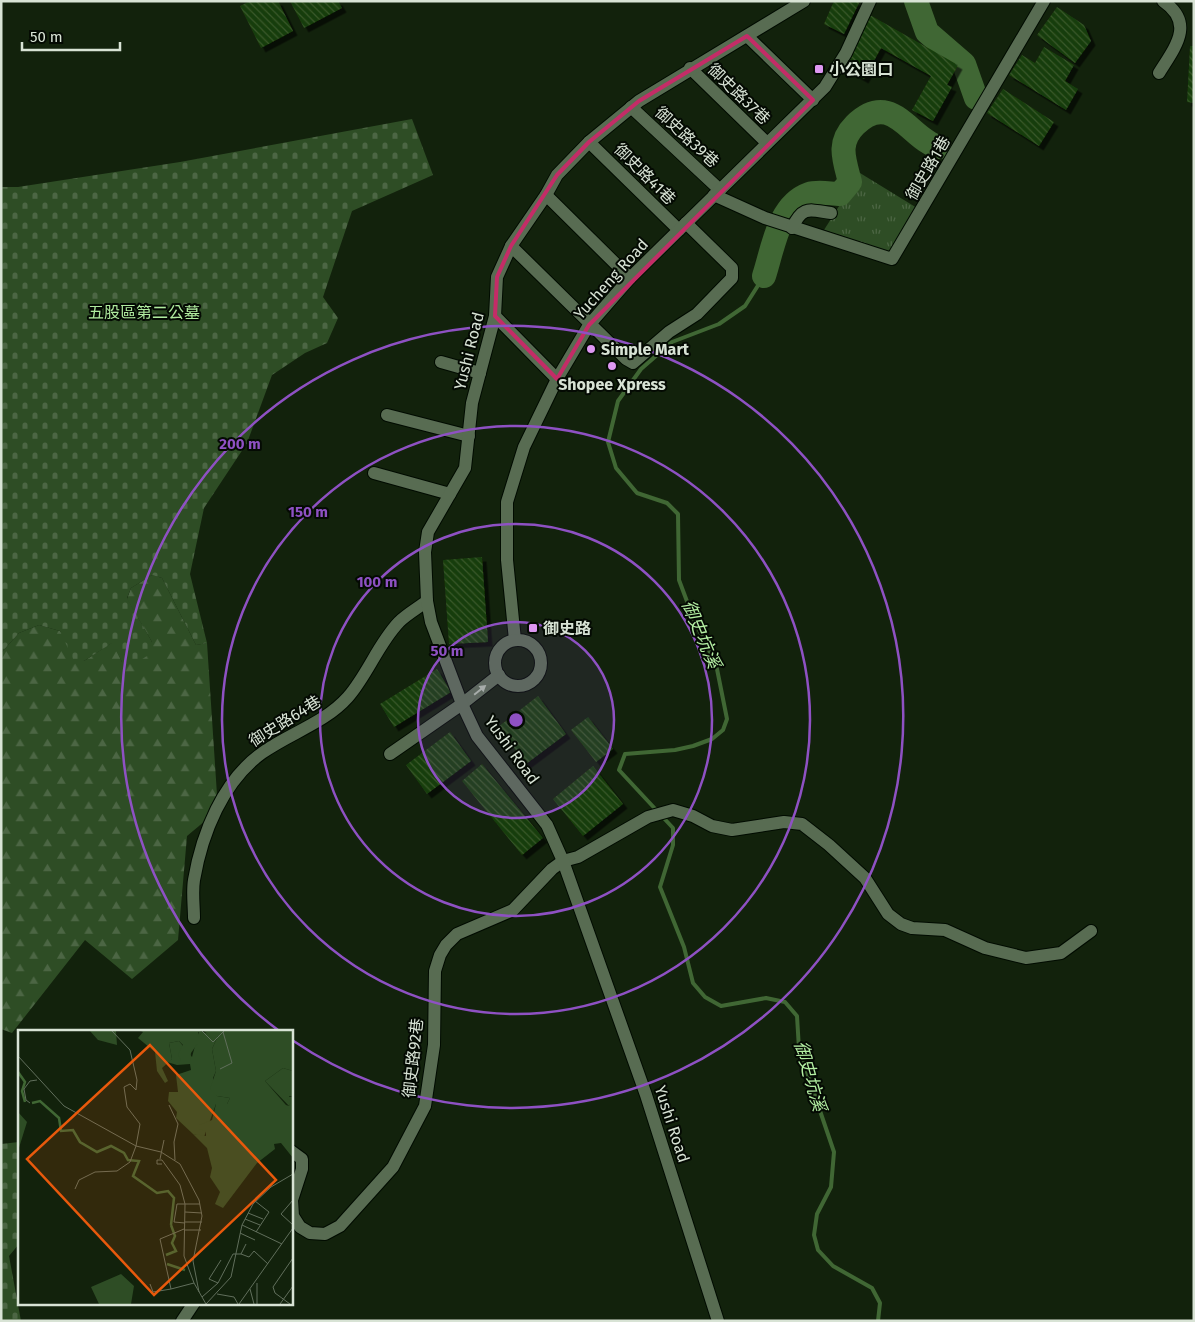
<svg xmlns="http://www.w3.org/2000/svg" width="1195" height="1322" font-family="'Fira Sans','Noto Sans TC',sans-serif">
	<defs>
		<pattern id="forest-firs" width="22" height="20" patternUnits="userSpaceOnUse" patternTransform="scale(1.25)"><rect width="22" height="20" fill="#2e4d25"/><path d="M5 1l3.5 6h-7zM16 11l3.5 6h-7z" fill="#4c6644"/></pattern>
		<pattern id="cemetery-stones" width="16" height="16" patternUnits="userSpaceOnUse" patternTransform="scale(1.25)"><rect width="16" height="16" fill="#2e4d25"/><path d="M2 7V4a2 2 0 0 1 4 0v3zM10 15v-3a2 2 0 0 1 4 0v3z" fill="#4c6644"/></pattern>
		<pattern id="park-tufts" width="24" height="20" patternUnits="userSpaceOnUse" patternTransform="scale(1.25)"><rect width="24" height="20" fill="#2e4d25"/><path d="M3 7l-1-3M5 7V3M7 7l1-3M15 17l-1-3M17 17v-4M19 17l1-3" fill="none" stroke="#4c6644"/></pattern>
		<pattern id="building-back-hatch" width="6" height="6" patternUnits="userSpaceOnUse" patternTransform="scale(1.25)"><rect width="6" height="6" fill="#183d0a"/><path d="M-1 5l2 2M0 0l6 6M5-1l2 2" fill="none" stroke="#39592d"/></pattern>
		<filter id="shadow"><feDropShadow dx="4.5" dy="4.5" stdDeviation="0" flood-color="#0009"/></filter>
	</defs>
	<rect width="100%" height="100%" fill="#12220c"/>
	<!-- forest -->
	<path fill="url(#forest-firs)" d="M152,575L162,578L196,645L207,643L218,810L187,836L178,940L132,979L85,940L12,1033L1,1029V653L19,633L39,625L60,631L84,661L113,642L122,662L152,642L127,599L131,588Z"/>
	<!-- cemetery -->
	<g fill="url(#cemetery-stones)">
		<path d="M412,119L433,175L352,211L323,297L338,318L327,343L305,353L272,375L247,443L204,508L190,574L207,643L196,645L162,578L152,575L131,588L127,598L152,642L150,654L133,665L122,662L112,643L84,661L73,659L60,631L39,625L19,633L1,653V187H18L180,162Z"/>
		<path d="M19,1142V1244L9,1256L21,1321H1V1144Z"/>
	</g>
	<!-- park -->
	<path fill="url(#park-tufts)" d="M860,173L917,208L890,252L824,230Z"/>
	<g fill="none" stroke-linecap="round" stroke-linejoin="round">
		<!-- stream -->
		<path stroke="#406734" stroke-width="4" d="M764,276L745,306L719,324L672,342L641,369L618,401L608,442L616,468L637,493L667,503L678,514L679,580L694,620L716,664L727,719L723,730L712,739L693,746L675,750L625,754L619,770L673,828V845L660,887L684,947L693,983L705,997L721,1006L766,998L785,1002L797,1016L799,1049L834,1152L831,1187L817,1214L814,1235L818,1250L833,1266L872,1288L880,1303L878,1321"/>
		<!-- river -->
		<g stroke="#406734" stroke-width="24">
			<path d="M916,1L927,32L964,64L976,98"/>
			<path d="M764,276C773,249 778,205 809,194C818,191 831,194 840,194L850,182C844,159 837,143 855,125C893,88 911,142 940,147"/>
		</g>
	</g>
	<!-- building -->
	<g fill="url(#building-back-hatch)" filter="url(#shadow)">
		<path d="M250,1H278L293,31L261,48L240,6Z"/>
		<path d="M290,1H338L342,8L304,28Z"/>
		<path d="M834,1H860L844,34L824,24Z"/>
		<path d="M1057,7L1084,25L1091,41L1075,63L1037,35Z"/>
		<path d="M870,15L958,65L947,85L952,87L933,121L912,110L931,76L881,48L864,79L841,66Z"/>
		<path d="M1190,46H1194V103L1187,102Z"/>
		<path d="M1044,47L1074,65L1065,81L1078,89L1066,110L1009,75L1022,55L1035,63Z"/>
		<path d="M1003,89L1054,122L1039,146L987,113Z"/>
		<path d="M482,557L488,642L449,644L443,560Z"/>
		<path d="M437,669L451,692L394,727L380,704Z"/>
		<path d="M538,696L566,734L526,764L498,727Z"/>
		<path d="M588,717L613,749L596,762L571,730Z"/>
		<path d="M450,732L471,761L427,794L406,765Z"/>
		<path d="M482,764L543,838L522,855L462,781Z"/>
		<path d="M593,766L623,804L583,836L553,799Z"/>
	</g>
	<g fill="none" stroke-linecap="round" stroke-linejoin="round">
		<defs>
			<g id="minor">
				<path d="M747,36L813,100"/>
				<path d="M690,68L767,143"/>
				<path d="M1159,73C1176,46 1195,23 1163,1"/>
				<path d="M631,107L720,190"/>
				<path d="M589,142L679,230"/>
				<path d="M546,195L630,278"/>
				<path d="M714,195L765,218L892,259L1044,1"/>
				<path d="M792,228C803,205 809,210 831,213"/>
				<path d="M511,246L626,359L633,363L669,332L697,314L732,278V268L686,223"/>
				<path d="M495,316L557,379"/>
				<path d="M441,362L480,373"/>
				<path d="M387,415L469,436"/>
				<path d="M374,473L450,494"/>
				<path d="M515,640L507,560V502L524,447L557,379L589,325L630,278L825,87L846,53L870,1"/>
				<circle cx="518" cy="663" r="23"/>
				<path d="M390,754L462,704L499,675"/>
				<path d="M194,918C194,906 192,892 194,880C202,833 223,781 262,753C290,733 325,723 348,697C368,674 378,644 399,622C407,614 418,608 427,601"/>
				<path d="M291,1151L302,1159V1169L292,1200L293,1216L300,1227L310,1233L325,1234L340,1226L393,1167L425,1106L434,1045L435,971L440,955L446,945L457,934L513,910L552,869L563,861L578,857L648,817L673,810L693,816L712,826L732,830L784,822L802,824L829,845L865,878L888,914L901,924L912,928L945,930L985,948L1026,958L1061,953L1091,931"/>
				<path d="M182,1321L194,1303"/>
				<path d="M718,1321L646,1095L563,861L547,825L477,736L462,704L431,622L427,601L425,552L428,532L465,468L472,403L495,316L497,277L511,246L546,195L557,175L589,142L639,101L804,1"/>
			</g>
		</defs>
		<!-- minor casing -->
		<use href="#minor" stroke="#010b00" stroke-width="14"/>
		<!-- minor -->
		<use href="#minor" stroke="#586c52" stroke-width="12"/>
	</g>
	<!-- one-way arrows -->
	<defs><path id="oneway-solid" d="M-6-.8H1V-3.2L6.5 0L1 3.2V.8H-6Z" transform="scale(1.25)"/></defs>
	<use fill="#abb9a7" href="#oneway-solid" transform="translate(480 690) rotate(-39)"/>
	<!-- marked area -->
	<path fill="none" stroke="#c42c67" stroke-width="4" stroke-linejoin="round" d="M747,36L813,100L589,325L557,379L495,316L497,277L511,246L557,175L589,142L639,101Z"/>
	<!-- distance rings -->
	<circle cx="516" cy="720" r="98" fill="#8e51c3" fill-opacity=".12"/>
	<g fill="none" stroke="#8e51c3" stroke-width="2.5">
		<circle cx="516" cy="720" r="98"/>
		<circle cx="516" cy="720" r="196"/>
		<circle cx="516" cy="720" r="294"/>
		<path d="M278 1030A391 391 0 1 1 292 1040"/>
	</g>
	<!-- markers -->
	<g fill="#de98f2" stroke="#040a03" stroke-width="2">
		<rect x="814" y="64" width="10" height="10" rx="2.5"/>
		<circle cx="591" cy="349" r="5"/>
		<circle cx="612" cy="366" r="5"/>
		<rect x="528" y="623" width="10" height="10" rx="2.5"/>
	</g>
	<g text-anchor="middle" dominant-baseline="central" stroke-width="4" stroke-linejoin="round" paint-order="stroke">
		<!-- poi labels -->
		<g font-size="16" font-weight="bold" fill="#d8e3d5" stroke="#040a03" text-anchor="start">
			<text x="829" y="69">小公園口</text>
			<text x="601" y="349">Simple Mart</text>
			<text x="612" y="384" text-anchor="middle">Shopee Xpress</text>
			<text x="543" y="628">御史路</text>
		</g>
		<!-- street labels -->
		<g font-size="16" fill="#d8e3d5" stroke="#040a03">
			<text transform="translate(739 94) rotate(44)">御史路37巷</text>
			<text transform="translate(687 137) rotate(43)">御史路39巷</text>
			<text transform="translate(928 168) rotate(-60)">御史路1巷</text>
			<text transform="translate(645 174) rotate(45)">御史路41巷</text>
			<text transform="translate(611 279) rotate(-48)">Yucheng Road</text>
			<text transform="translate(469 351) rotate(-76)">Yushi Road</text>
			<text transform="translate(285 721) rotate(-32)">御史路64巷</text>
			<text transform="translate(512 750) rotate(54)">Yushi Road</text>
			<text transform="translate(413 1058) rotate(-84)">御史路92巷</text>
			<text transform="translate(672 1124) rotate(72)">Yushi Road</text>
		</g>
		<!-- park labels -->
		<g font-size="16" fill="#afea9e" stroke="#040a03">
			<text x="144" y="312">五股區第二公墓</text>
		</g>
		<!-- water labels -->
		<g font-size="18" font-style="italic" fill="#b3eea2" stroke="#040a03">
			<text transform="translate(701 634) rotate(67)">御史坑溪</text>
			<text transform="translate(810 1076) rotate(74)">御史坑溪</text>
		</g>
	</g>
	<!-- overview -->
	<g transform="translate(18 1030)">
		<rect width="275" height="275" fill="#12220c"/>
		<path d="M181,1L200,6L194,19L198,41L195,48L199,66L212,68L209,74H198L186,107L175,104L158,88L159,82L150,71L151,62H160L158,45L173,40L172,34L159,35L149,32L154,29L151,13L161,11L174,27ZM265,38L275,41V66H271L274,71L271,76L247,51Z" fill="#2e4d25"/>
		<path d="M72,1H98L99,15L80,10ZM123,1H275V41L265,38L247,51L268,75L271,76L273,71L268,68L275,66V128L263,113L256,114L257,119L239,133L205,178L197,174L202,162L192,147L194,138L189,118L175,104L188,106V101L181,99V95L194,90L198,74H209L212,68L199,66L192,59L198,41L194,19L200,6L195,8L186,1L180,2V13L173,23L172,31H163L160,24L165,15L161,11L151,13L154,29L144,38L150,51L147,53L139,41L137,22L120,8L125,2ZM0,82L9,92L0,121ZM103,244L116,256L113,274H81L73,257Z" fill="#2e4d25"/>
		<path fill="none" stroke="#406734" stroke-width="2.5" d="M0,42L7,52L4,61L7,72M14,73L22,71L41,88L43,101L55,100L62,112L79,122L93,116L106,123L110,130L121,131L115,146L139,163L150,161L156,168L153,195M148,225L158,221L154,213L157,206L153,195M149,234L167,240"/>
		<path fill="none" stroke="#616f5c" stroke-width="1" d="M184,1L195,12L206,1M0,26L46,76L118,116L143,122L162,134L181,170L184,186L175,231L181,262M202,39L214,33L205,2M12,73L8,70L6,59L12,51L19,50M151,75L160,94L156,112L157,130M142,129L146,110M144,134H139V130H144L162,155L167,174L166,226L176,253L188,274M57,159L61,150L77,142L99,141L112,132L118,116L122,94L109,77L106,57L112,54L118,60L119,50L112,20L94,1M275,170L263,184L275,195M237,171L251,182L238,202M167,182L184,183M230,183L245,189M227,189L242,195M167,192H184M167,193L156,192L159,174H182M224,195L264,214M166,199L142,209L153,259L176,253M166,200H183M222,203L237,210M223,224L231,227L236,221L250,234M200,253L215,224H223L228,214M239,253V274M132,254L135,262L153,259M232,259L236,274M199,264L216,267L220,274M184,267L200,253L191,249L203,230M188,274L213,247L224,195L235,174L253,157L275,144M221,274L275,198M262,274L275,256M272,274L257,263L255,257L275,228"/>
		<path fill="#e8590c" fill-opacity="0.15" stroke="#e8590c" stroke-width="2.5" d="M132,15L258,150L136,265L9,129Z"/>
		<rect width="275" height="275" fill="none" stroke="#d8e3d5" stroke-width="2.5"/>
	</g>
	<circle cx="516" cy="720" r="8" fill="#8e51c3" stroke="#040a03" stroke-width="2.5"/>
	<g font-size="15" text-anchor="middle" font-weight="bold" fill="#8e51c3" stroke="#040a03" stroke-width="4" stroke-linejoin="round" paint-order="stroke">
		<text x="240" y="449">200 m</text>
		<text x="308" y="517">150 m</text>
		<text x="377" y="587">100 m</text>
		<text x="447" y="656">50 m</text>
	</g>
	<!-- border -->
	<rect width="1195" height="1322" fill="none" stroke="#d8e3d5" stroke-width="5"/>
	<!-- scale -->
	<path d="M22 42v8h98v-8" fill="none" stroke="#d8e3d5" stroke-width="2.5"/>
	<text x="30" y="42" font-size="15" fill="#d8e3d5" stroke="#040a03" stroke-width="4" paint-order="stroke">50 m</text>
</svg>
